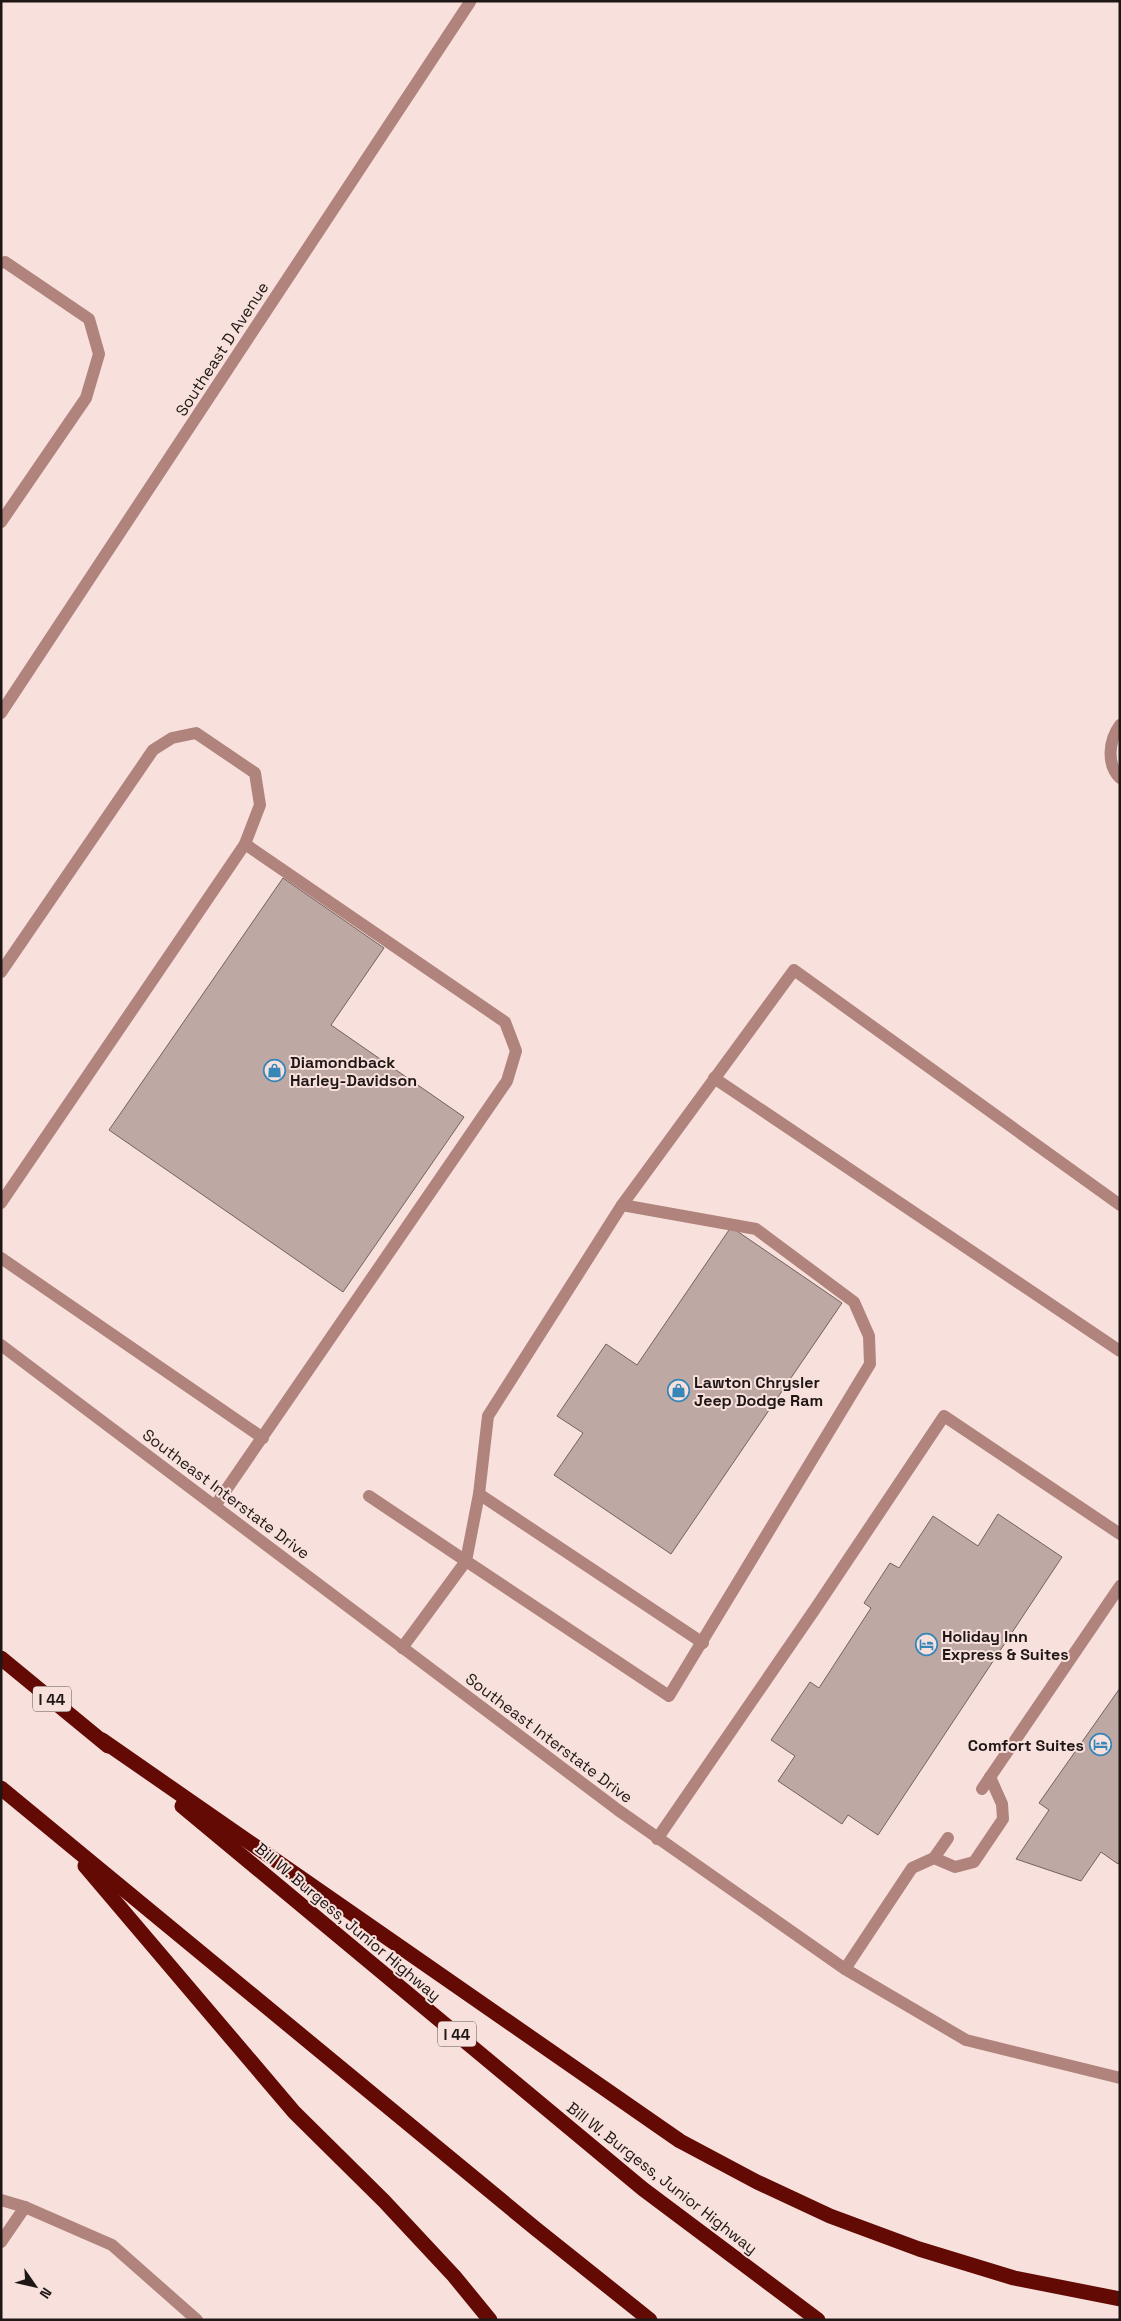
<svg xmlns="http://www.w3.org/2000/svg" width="1121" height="2321" font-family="'Space Grotesk',sans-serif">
	<rect width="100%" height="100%" fill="#f8e1dd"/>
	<!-- building -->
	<g fill="#bda8a4" stroke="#75615e">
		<path d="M283,878L384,948L331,1025L464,1117L343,1292L109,1130Z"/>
		<path d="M731,1227L842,1303L671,1554L554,1475L583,1433L557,1416L606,1344L637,1365Z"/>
		<path d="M998,1514L1062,1557L878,1835L848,1815L842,1824L778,1781L795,1756L771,1740L810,1682L819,1688L871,1608L864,1603L890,1563L899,1568L933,1516L978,1546Z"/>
		<path d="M1120,1688V1861L1118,1864L1101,1852L1081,1881L1016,1859L1049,1810L1039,1803Z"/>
	</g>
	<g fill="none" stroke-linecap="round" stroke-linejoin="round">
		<!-- service -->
		<g stroke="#b0847d" stroke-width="12">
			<path d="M1,263L5,262L89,319L99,354L86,398L1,522"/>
			<path d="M1,972L153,750L172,738L196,733L255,773L260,805L245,844L505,1022L516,1051L507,1081L215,1506"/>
			<path d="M714,1078L1120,1351"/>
			<path d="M1,1203L245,844"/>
			<path d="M622,1205L756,1229L854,1302L869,1336L870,1364L669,1696L466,1561L479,1494L488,1416Z"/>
			<path d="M622,1205L794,970L1120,1205"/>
			<path d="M1,1258L263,1438"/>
			<path d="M479,1494L703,1643"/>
			<path d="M369,1496L466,1561L402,1648"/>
			<path d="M982,1789L1120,1586"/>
			<path d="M657,1839L815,1609L944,1416L1120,1534"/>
			<path d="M934,1858L955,1867L974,1862L1003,1819L1002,1804L990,1777"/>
			<path d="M845,1969L912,1868L934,1858L948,1838"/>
			<path d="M1,2200L25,2207L112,2245L197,2320"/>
			<path d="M1,2242L25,2207"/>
		</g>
		<!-- minor -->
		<g stroke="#b0847d" stroke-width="12">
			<path d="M1,713L470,2L469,1"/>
			<path d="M1120,725C1109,740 1106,764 1120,778"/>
			<path d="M1,1345L618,1810L845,1969L966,2040L1120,2078"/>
		</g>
		<!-- motorway -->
		<g stroke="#630a04" stroke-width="15">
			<path d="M1,1658L108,1746"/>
			<path d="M102,1740L680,2141L757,2182L830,2216L919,2249L1014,2278L1120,2299"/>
			<path d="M1,1788L536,2229L650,2320"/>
			<path d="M182,1806L643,2189L818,2320"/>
			<path d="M85,1866L294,2112L384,2201L454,2276L490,2320"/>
		</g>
	</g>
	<!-- icons -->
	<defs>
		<symbol id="shop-ring" viewBox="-11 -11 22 22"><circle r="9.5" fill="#f8e1dd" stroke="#3786b8" stroke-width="1.5"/><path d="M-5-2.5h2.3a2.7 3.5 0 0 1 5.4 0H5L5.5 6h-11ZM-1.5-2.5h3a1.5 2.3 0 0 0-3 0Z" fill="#3786b8"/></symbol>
		<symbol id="hotel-ring" viewBox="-11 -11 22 22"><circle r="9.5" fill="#f8e1dd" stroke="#3786b8" stroke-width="1.5"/><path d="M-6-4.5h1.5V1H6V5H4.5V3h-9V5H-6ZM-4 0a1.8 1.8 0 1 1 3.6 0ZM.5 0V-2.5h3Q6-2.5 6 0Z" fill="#3786b8"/></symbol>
	</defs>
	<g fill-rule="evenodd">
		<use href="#shop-ring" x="262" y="1058" width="25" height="25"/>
		<use href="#shop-ring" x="666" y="1378" width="25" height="25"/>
		<use href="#hotel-ring" x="914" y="1632" width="25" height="25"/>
		<use href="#hotel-ring" x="1088" y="1732" width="25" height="25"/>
	</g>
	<g text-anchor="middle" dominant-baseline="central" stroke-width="4" stroke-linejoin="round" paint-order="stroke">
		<!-- shield labels -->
		<g fill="#f8e1dd" stroke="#5f5451" stroke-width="1">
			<rect x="33" y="1686.5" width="38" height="25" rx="4"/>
			<rect x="438" y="2021.5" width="38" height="25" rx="4"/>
		</g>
		<g font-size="15" font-weight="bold" fill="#1e1715">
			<text x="52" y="1699">I 44</text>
			<text x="457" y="2034">I 44</text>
		</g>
		<!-- street labels -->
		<g font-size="16" fill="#1e1715" stroke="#f8e1dd">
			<text transform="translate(222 349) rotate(-57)">Southeast D Avenue</text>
			<text transform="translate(226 1494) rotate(37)">Southeast Interstate Drive</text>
			<text transform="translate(549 1738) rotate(37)">Southeast Interstate Drive</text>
			<text transform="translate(348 1922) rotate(40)">Bill W. Burgess, Junior Highway</text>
			<text transform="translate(662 2178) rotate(38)">Bill W. Burgess, Junior Highway</text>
		</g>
		<!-- poi labels -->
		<g font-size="16" font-weight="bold" fill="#1e1715" stroke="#f8e1dd" text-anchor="start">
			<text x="290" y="1062">Diamondback<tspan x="290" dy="18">Harley-Davidson</tspan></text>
			<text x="694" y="1382">Lawton Chrysler<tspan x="694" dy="18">Jeep Dodge Ram</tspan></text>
			<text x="942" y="1636">Holiday Inn<tspan x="942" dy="18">Express &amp; Suites</tspan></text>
			<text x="1084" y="1745" text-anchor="end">Comfort Suites</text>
		</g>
	</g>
	<!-- border -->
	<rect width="1121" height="2321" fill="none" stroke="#1e1715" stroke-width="5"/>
	<!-- north arrow -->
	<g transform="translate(35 2286) rotate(124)" stroke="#f8e1dd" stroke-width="4" paint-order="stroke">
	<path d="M0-4L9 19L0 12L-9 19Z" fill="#1e1715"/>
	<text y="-8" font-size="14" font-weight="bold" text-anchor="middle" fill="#1e1715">N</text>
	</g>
</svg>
